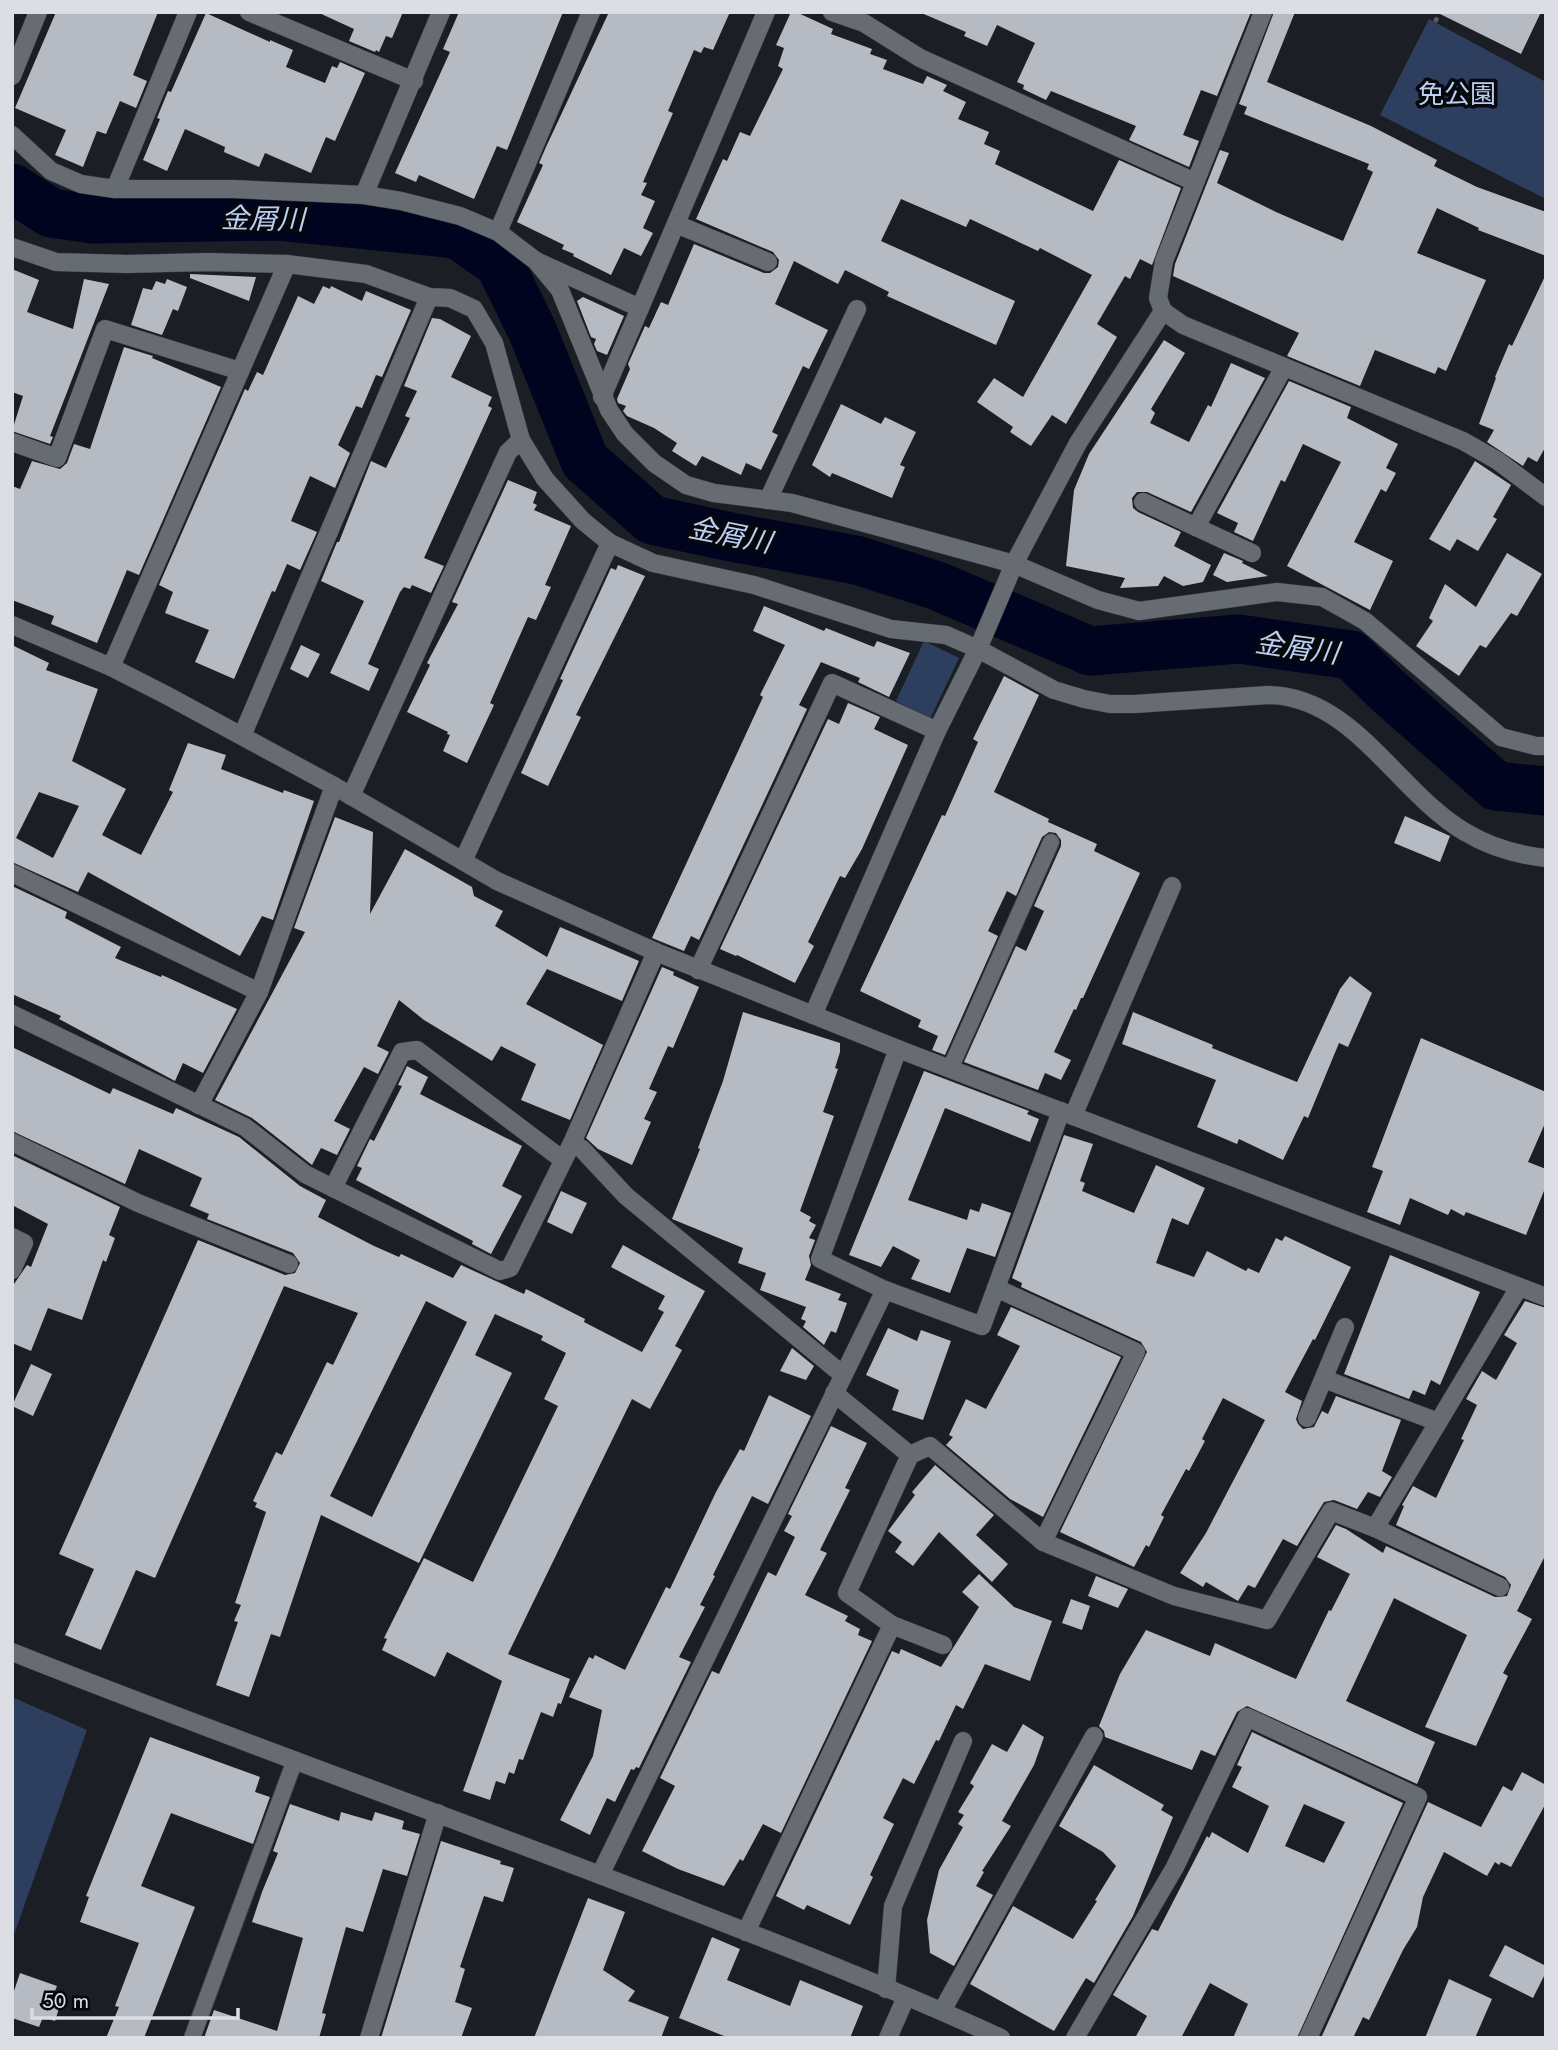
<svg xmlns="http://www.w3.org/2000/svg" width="1558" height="2050" font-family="Jost,'Noto Sans JP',sans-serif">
	<rect width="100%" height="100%" fill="#1b1e24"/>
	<!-- green -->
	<g fill="#2d3e5e">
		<path d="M1429,19L1546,82V199L1380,115Z"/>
		<path d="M924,641L959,658L930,719L896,701Z"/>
		<path d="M12,1697L87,1730L12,1940Z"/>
	</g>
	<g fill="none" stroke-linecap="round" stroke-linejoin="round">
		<!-- river -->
		<path stroke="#00041f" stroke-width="49" d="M12,188L51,213L93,219L279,216L457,234L499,263L532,330L585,461L652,520L731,537L856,560L935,585L1090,651L1239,639L1351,655L1388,691L1496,786L1546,791"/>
	</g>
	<!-- building -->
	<g fill="#b6bbc3" fill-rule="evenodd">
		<path d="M56,12H158L133,75L147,81L136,108L120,101L106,134L97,131L83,167L55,155L66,130L15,108Z"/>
		<path d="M317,12H403L392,38L386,36L379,52L376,50L375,52L349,41L354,29Z"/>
		<path d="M459,12H563L507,150L497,146L474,199L419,175L416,182L395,173L450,52L443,49Z"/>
		<path d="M609,12H730L713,50L704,47L701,53L694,50L668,111L673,113L643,182L647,183L641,195L655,201L643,228L653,233L641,256L624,248L611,275L573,256L574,254L562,249L564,245L517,222L543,165L539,163L546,147Z"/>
		<path d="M791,12H796L833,29L831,34L872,49L870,54L887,60L883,69L923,84L927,76L947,85L943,91L966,102L958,119L989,132L984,144L1000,151L995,164L1093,211L1119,160L1181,188L1152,265L1140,259L1130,279L1125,276L1097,324L1117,337L1066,424L1052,415L1031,446L1010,432L1013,427L977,402L994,378L1023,397L1092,275L1040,248L1038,251L970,219L966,227L901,199L881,241L1015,301L996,345L887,296L889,292L845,270L838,284L794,261L775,304L828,330L809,369L803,366L772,432L778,435L761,470L746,463L741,475L702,456L696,466L672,451L677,443L654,428L627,416L623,411L626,406L618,403L617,399L630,369L628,364L645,326L649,328L661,302L668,305L694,244L764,273H770L778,267L779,260L773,252L696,219L723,159L727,161L740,132L750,136L783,69L778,66L784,48L776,45Z"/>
		<path d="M919,12H1251L1217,96L1201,90L1183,135L1199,141L1189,167L1129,140L1136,126L1051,91L1046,100L1023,89L1024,85L1017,82L1035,43L997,25L987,46L964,36L966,32Z"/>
		<path d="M1274,12H1295L1267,82L1371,126L1437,160L1434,166L1477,187L1546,212V256L1478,230L1479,228L1437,208L1417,253L1486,280L1446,371L1438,367L1435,374L1375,350L1360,386L1287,356L1299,333L1173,276L1175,264L1220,150L1229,153L1217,183L1276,212L1343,241L1373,172L1367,169L1369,164L1244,114L1247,107L1239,104Z"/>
		<path d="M1436,12H1541L1521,54Z"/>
		<path d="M206,13L270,42V40L293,50L286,67L325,83L332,66L337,68L340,62L365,73L335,141L326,137L311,173L265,153L259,167L224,152L225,147L185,129L167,171L143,160L160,119L157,118L168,91L171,92Z"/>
		<path d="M12,269L39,280L27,312L73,329L84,279L109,284L50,436L53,437L50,444L12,431L23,396L12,392Z"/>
		<path d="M190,274L256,277L249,301L190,278Z"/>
		<path d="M1546,274V446L1537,462L1528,457L1523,466L1487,442L1494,430L1479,424L1496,378L1495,377L1509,344L1512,346Z"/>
		<path d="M167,279L187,287L178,311L173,309L162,335L131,325L143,288L152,290L156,281L165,284Z"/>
		<path d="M323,286L330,289L331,286L362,301L366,291L411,310L382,377L376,375L362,408L356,406L338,445L350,453L335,488L310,476L291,521L317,532L300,570L287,564L275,592L272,591L234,679L195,662L209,630L165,613L173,592L159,585L245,389L248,391L257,372L263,375L298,296L314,304Z"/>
		<path d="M583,297L624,316L607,355L597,351L594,344L596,339L591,337L577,301Z"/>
		<path d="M432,318L440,319L471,336L451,377L492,397L488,406L492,408L424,558L444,566L431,593L412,585L410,589L404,587L400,592L368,664L379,669L369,691L330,673L364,601L321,581L337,542H339L371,461L386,468L410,418L405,416L417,391L404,386Z"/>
		<path d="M1164,340L1185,353L1151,409L1155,413L1150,423L1189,442L1208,405L1211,407L1231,363L1265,378L1191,512L1147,492H1137L1132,498L1133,508L1138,512L1181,532L1174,546L1211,565L1203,582L1183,586L1164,576L1158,586L1120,588L1125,578L1066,566L1074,490L1089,454Z"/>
		<path d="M124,347L153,356L152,358L221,387L139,575L127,570L97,643L51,624L54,616L12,600V486L20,489L32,461L60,469L67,463L74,444L90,449Z"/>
		<path d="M1289,381L1351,407L1347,418L1398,444L1386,468L1396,473L1386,492L1381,489L1354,542L1393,561L1370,610L1287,566L1341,462L1303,444L1285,482L1281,480L1253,541L1234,532L1238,523L1217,513Z"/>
		<path d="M841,404L881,424L885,417L916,432L900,465L905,467L892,498L832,473L830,477L812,465Z"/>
		<path d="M1475,461L1511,485L1493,517L1497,519L1478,551L1457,539L1450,551L1429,539Z"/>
		<path d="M508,480L537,492L533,503L537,505L534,510L571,526L545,585L551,587L536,620L528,617L490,703L494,705L467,763L443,751L450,735L447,734L448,732L407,712L430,665L427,663L458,604L452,602Z"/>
		<path d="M1224,553L1243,561L1242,563L1268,576L1227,582L1213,575Z"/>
		<path d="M1507,553L1542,574L1517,616L1511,613L1486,648L1480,645L1459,676L1416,646L1433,621L1429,618L1445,584L1476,607Z"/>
		<path d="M618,565L645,576L576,715L581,717L548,786L521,773L563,680L560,679L611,568L616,570Z"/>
		<path d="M764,606L824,631L826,628L874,647L877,641L910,653L889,697L858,682L860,678L821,662L799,705L807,709L699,940L691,936L684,951L652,938L763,697L760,695L785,645L753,631Z"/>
		<path d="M12,645L49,663L46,670L98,689L72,761L126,789L102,835L141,855L173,792L169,790L188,743L226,755L221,769L283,793L284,790L314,801L273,920L262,916L240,956L88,872L78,892L12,862ZM39,792L79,806L53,858L16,838Z"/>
		<path d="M301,645L320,654L308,678L290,669Z"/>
		<path d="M1004,676L1039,695L994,792L1049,819L1048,822L1097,844L1094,851L1140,873L1083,998H1081L1076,1010L1074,1009L1054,1052L1071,1060L1061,1080L1045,1073L1038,1090L964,1062L1016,946L1026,951L1044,911L1034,906L1061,846V840L1056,833L1049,832L1042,837L1016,896L1007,891L988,931L998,936L945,1055L932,1050L938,1036L918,1027L921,1020L860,991L942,815L945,816L978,742L973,739Z"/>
		<path d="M848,703L880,717L874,729L908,745L862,849L845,878L840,876L808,942L814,946L795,983L737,955L736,956L720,949L828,719L839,724Z"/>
		<path d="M1405,816L1450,836L1440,862L1394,843Z"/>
		<path d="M335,817L373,832L370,914L405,849L472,887L474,896L503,911L495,926L547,957L560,927L639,961L622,1001L547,969L526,1004L603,1045L570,1120L521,1100L536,1064L501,1046L492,1061L424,1020L399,1000L377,1046L389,1052L378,1074L364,1067L334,1121L350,1129L337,1155L321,1148L312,1165L252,1118L215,1100L305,932L294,928Z"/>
		<path d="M12,886L67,912L65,918L121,947L115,958L161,977L162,975L237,1009L203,1073L183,1063L175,1081L59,1019L61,1016L12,994Z"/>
		<path d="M662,967L674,972L673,975L699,987L673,1048L668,1046L649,1089L657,1092L644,1119L651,1122L632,1165L598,1149L586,1138Z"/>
		<path d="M1350,976L1372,993L1348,1047L1339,1043L1308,1118L1304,1116L1283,1160L1239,1139L1237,1144L1197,1127L1216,1080L1122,1044L1133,1012L1213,1045L1212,1048L1297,1082L1340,989Z"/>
		<path d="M743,1012L840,1043V1052L835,1068L838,1069L823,1112L834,1116L800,1211L811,1217L809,1221L816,1225L809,1238L815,1240L809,1256L811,1265L805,1280L841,1294L838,1300L847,1303L836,1333L831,1331L824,1345L803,1327L806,1321L801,1319L806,1307L760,1290L766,1273L738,1263L743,1248L672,1219L700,1149L698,1148L723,1081Z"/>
		<path d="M1421,1038L1546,1092V1121L1528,1162L1546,1169V1186L1526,1235L1466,1212L1464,1216L1451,1209L1448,1215L1410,1198L1400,1225L1367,1212L1383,1171L1372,1167Z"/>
		<path d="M12,1047L110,1094L113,1088L173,1114L176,1108L239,1137L300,1186L326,1200L318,1217L374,1246L399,1257L401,1254L453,1278L461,1265L524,1294L526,1289L585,1319L584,1322L642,1352L664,1312L658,1309L665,1296L611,1267L623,1245L705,1291L675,1346L682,1350L650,1409L632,1399L508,1654L570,1679L561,1704L558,1703L553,1717L541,1712L523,1760L519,1759L514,1774L509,1772L505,1784L496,1781L490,1800L463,1791L502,1681L447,1652L435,1677L382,1650L387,1639L384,1638L424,1558L473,1582L558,1406L544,1399L566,1353L541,1340L543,1336L495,1314L475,1355L512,1373L419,1563L321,1515L280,1637L271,1634L249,1697L216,1685L238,1622L234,1621L241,1605L235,1603L266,1512L255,1507L257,1503L253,1501L276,1452L282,1455L327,1362L333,1365L358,1313L284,1286L155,1578L136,1570L101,1650L65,1635L94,1569L59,1554L198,1240L285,1275L295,1273L300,1263L293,1253L207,1219L209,1214L190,1206L202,1178L139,1149L125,1184L12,1131ZM426,1301L467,1322L372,1517L330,1496Z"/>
		<path d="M407,1066L428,1077L420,1094L522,1146L502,1186L522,1196L491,1254L472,1244L473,1241L356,1180L362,1168L357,1166L370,1139L374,1141L402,1086L398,1085Z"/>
		<path d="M924,1071L1029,1111L1027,1114L1039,1119L1030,1142L945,1108L908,1200L967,1220L970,1209L979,1212L982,1203L1011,1213L995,1257L967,1248L950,1293L911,1279L920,1260L893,1246L881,1267L849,1255Z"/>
		<path d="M1064,1135L1093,1144L1080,1181L1085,1183L1082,1191L1134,1213L1156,1165L1205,1188L1188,1225L1172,1218L1156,1263L1194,1277L1207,1251L1246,1271L1248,1268L1259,1273L1276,1238L1282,1241L1285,1236L1351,1267L1315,1340L1313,1339L1285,1392L1302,1401L1296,1419L1298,1424L1303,1429L1314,1427L1322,1411L1328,1414L1336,1396L1401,1420L1382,1471L1392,1477L1380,1497L1368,1492L1357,1509L1334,1500L1324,1502L1297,1546L1283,1539L1255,1588L1248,1585L1238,1601L1206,1582L1203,1587L1180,1573L1206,1533L1265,1420L1223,1398L1202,1439L1205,1441L1189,1471L1186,1469L1161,1515L1164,1517L1149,1547L1146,1545L1134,1567L1060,1532L1147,1352L1141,1342L1021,1287L1022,1283L1012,1278Z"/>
		<path d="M12,1155L120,1207L109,1235L115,1238L106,1262L103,1260L82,1320L48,1308L31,1351L12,1343V1287L27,1265L31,1267L48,1224L12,1205Z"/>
		<path d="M561,1191L587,1203L572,1234L547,1222Z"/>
		<path d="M1390,1255L1480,1292L1440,1385L1431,1380L1425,1395L1413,1390L1409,1399L1344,1374Z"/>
		<path d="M1525,1301L1546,1308V1554L1517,1611L1532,1619L1503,1673L1508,1676L1476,1746L1425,1727L1467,1635L1394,1598L1346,1701L1435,1742L1417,1784L1247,1706L1237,1712L1215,1756L1201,1750L1192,1770L1105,1737L1104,1731L1099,1726L1120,1674L1146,1630L1210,1656L1215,1643L1296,1679L1329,1610L1331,1611L1350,1574L1317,1557L1336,1525L1346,1529L1383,1553L1386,1546L1495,1597L1507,1596L1511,1585L1505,1577L1396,1525L1404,1506L1402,1505L1413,1486L1436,1498L1464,1440L1461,1439L1477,1405L1466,1399L1482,1371L1496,1380L1517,1343L1504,1335Z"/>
		<path d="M1011,1307L1121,1357L1043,1517L1010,1499L946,1445L953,1437L949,1435L966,1399L986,1409L1020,1346L997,1335Z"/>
		<path d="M888,1328L917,1341L921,1330L951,1341L923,1420L892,1410L899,1390L866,1375Z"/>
		<path d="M792,1348L814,1366L806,1380L780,1371Z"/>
		<path d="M31,1364L52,1374L33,1416L12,1406Z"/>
		<path d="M769,1395L811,1416L768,1504L752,1496L713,1575L715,1576L700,1605L705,1607L679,1657L691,1662L639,1768L636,1767L634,1770L631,1769L615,1802L607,1798L590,1835L560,1820L593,1756L602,1710L569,1697L589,1657L593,1659L595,1655L625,1670L666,1587L670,1589L716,1492L740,1449L744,1451Z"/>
		<path d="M831,1426L867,1443L845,1488L850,1490L820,1550L827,1553L805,1595L848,1616L845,1621L860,1629L858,1635L872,1641L781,1833L763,1824L743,1861L740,1859L724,1886L678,1869L642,1851L675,1786L660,1778L712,1671L719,1674L768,1572L776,1576L795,1537L784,1531L792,1516L788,1514Z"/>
		<path d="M935,1465L994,1515L976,1535L1008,1564L992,1582L939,1532L913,1566L895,1552L902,1542L888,1531L915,1495L912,1492Z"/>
		<path d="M979,1574L1014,1607L1052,1621L1030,1681L985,1664L963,1709L956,1705L939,1741L936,1740L914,1784L903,1778L883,1818L894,1824L870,1875L873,1877L850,1925L807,1905L804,1910L776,1896L892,1651L899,1654L901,1649L941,1667L979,1607L962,1592Z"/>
		<path d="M1096,1576L1128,1589L1118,1608L1088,1596Z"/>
		<path d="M1071,1599L1090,1606L1082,1630L1062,1623Z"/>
		<path d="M1023,1724L1044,1737L1034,1765L1002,1821L1011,1826L982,1871L984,1872L976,1886L993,1895L954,1966L930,1953L927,1920L939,1870L963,1827L958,1824L964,1815L958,1812L974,1786L970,1783L992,1744L1007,1752Z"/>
		<path d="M1252,1732L1403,1803L1297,2038H1233L1248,2004L1210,1983L1181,2038H1135L1147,2016L1113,1995L1152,1929L1158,1931L1207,1836L1209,1838L1212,1832L1248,1853L1269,1806L1232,1787L1242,1767L1237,1765ZM1304,1804L1345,1822L1324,1863L1285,1846Z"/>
		<path d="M150,1737L260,1777L255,1792L270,1797L253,1844L171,1813L141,1886L195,1907L144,2038H106L119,2007L115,2006L139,1943L80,1922L89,1897L86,1896Z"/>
		<path d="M1094,1765L1164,1805L1161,1810L1173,1817L1133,1916L1094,1983L1086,1978L1054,2031L970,1984L1013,1906L1073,1939L1097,1901L1095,1900L1116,1866L1103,1852L1059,1826Z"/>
		<path d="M1522,1772L1546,1785V1803L1511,1867L1501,1862L1499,1865L1495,1862L1487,1876L1444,1852L1423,1897L1417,1927L1403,1950L1369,2020L1363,2017L1353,2038H1321L1428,1802L1481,1827L1503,1786L1512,1791Z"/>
		<path d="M290,1804L339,1821L341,1812L372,1821L375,1812L404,1821L402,1829L420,1834L407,1876L383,1869L363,1932L346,1927L322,2013L326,2014L319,2038H204L214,2010L277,2031L303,1938L252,1922L262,1892L278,1853L273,1851Z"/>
		<path d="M441,1841L501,1861L500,1864L514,1868L503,1902L484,1896L460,1967L465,1969L455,2002L472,2008L461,2038H381Z"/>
		<path d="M588,1898L625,1912L603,1970L635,1991L628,2001L669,2017L661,2038H534Z"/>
		<path d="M712,1937L740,1949L727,1980L790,2006L800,1980L863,2006L850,2038H729L679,2018Z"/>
		<path d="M1505,1945L1546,1966V1972L1533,1998L1489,1976Z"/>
		<path d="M20,1973L57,1986L53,1996L62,1999L55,2021L43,2017L39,2027L12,2018V1997Z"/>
		<path d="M1449,1979L1492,1999L1475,2038H1425Z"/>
	</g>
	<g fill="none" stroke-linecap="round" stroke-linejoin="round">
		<defs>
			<g id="service">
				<path d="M950,1069L1051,842"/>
				<path d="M192,2038L295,1760"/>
			</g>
			<g id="minor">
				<path d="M249,12L414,81"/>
				<path d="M832,12L864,23L920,58L1195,182"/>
				<path d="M12,76L38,12"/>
				<path d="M12,135L51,171L81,184L115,189H233L364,195L401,201L460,216L498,232L536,261L640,308L766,12"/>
				<path d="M115,189L188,12"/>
				<path d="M364,195L441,12"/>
				<path d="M676,224L768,262"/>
				<path d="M498,232L591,12"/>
				<path d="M12,247L56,262L127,264L208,262L287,264L366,274L429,297L450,298L474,309L494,343L521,440L545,479L583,521L610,543L653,563L754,585L891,629L946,635L978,649L1054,690L1084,699L1110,704H1135L1268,695C1353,696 1397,792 1465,832C1490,847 1517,855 1546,858"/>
				<path d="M536,261L560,290L609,410L625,434L654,463L686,485L714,493L792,503L1014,564L1098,600L1139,611L1277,592L1322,597L1365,621L1501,737L1536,746H1546"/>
				<path d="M1163,311L1183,325L1463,441L1498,461L1546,497"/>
				<path d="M602,397L640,308"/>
				<path d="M12,442L57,458L105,329L240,371"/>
				<path d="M768,500L857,309"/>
				<path d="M1143,502L1196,527L1284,367"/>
				<path d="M1196,527L1252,553"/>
				<path d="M12,625L111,667L166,695L334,786L497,881L656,952L898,1049L1546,1297"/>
				<path d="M111,667L287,264"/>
				<path d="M242,736L429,297"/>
				<path d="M351,796L508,452L521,440"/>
				<path d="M463,861L610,543"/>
				<path d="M12,873L259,992"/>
				<path d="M656,952L572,1143L582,1149L626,1196L843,1375"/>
				<path d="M698,970L832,683L937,731"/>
				<path d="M12,1014L245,1127L305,1174L500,1271L510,1268L572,1143"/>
				<path d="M813,1015L937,731L978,649L1014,564L1078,443L1163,311L1158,298L1164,261L1263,12"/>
				<path d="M199,1105L259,992L334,786"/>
				<path d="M1073,1116L1172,886"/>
				<path d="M12,1142L138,1203L289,1264"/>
				<path d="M333,1188L402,1052L417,1050L563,1160"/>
				<path d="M12,1237L24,1243L12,1270"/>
				<path d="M885,1290L820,1259L898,1049"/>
				<path d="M1324,1379L1438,1422"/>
				<path d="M834,1393L910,1455"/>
				<path d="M1307,1418L1345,1327"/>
				<path d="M1043,1542L1174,1596L1267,1620L1331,1511L1375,1528"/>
				<path d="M1500,1587L1375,1528L1519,1287"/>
				<path d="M943,1645L892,1625L847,1593L910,1455L930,1446L1043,1542L1136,1352L996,1288"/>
				<path d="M12,1652C230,1739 452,1817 670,1902C781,1945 893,1988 1001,2038"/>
				<path d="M600,1875L885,1290L982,1326L1061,1111"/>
				<path d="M746,1932L892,1625"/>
				<path d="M886,1989L893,1906L963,1741"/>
				<path d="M942,2011L1094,1736"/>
				<path d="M369,2038L438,1813"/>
				<path d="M888,2038L906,1997"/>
				<path d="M1075,2038L1175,1867L1247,1717L1418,1797L1308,2038"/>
			</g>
		</defs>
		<!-- service casing -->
		<use href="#service" stroke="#393b40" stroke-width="18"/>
		<!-- minor casing -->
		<use href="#minor" stroke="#393b40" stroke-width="19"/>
		<!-- path -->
		<path stroke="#585b60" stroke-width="4.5" stroke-dasharray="5 5" stroke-linecap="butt" d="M1435,22L1440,12"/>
		<!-- service -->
		<use href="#service" stroke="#676b72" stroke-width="16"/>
		<!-- minor -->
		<use href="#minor" stroke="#676b72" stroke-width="18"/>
	</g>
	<g text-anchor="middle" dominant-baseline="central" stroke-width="7" stroke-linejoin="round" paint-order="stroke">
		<!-- park labels -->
		<g font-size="26" fill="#bbcff4" stroke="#07080b">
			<text x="1457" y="94">免公園</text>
		</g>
		<!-- water labels -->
		<g font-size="28" font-style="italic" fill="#bbcff4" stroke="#07080b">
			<text transform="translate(263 219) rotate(1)">金屑川</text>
			<text transform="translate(730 535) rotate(11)">金屑川</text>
			<text transform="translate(1297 648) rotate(8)">金屑川</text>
		</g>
	</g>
	<!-- border -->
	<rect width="1558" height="2050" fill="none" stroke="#dcdee3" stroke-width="28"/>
	<!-- scale -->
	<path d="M32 2008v10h206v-10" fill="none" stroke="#dcdee3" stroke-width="3.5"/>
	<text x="42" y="2008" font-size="21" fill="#dcdee3" stroke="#07080b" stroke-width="5" paint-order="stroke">50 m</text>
</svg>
